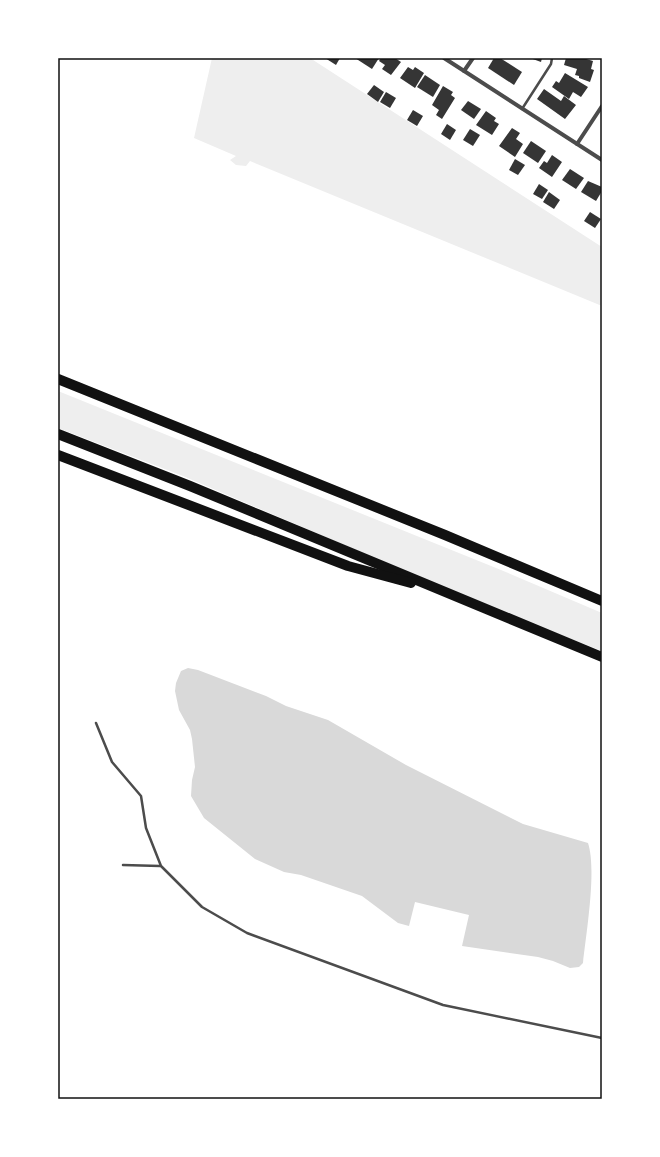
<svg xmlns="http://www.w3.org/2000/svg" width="660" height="1157" font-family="Montserrat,sans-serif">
	<rect width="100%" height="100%" fill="#fff"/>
	<!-- green -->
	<g fill="#eee">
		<path d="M212,58H310L602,247V306L250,161L246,166L236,165L230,160L236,156L194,138Z"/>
		<path d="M58,391L501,570L602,613V651L492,608L183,476L58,428Z"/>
	</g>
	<!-- water -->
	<path fill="#d9d9d9" d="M188,668L198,670L266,696L286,706L328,720L406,765L523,824L588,843C597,870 586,934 583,963L579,967L570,968L553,961L538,957L462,946L469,915L415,902L409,926L398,923L362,896L301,875L284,872L255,859L204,818L191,796L192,780L195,767L192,739L190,730L179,710L175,691L176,683L181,671Z"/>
	<!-- building -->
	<g fill="#353535">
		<path d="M325,58H340L336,65Z"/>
		<path d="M355,58H379L372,69Z"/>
		<path d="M381,58H395L401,62L391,75L382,69L385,65L379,61Z"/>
		<path d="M494,58H500L522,72L514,85L488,68Z"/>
		<path d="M530,58H542L541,62Z"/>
		<path d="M566,58H583L593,61L591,69L594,70L590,82L579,78V76L575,75L577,69L564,65Z"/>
		<path d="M408,67L413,70L415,67L424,73L415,88L400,78Z"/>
		<path d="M565,73L588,87L581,97L573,92L569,99L552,87L556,81L559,83Z"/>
		<path d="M425,75L440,85L433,97L417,87Z"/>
		<path d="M374,85L384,92L378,102L367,94Z"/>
		<path d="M443,86L453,92L451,95L455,98L442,119L436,115L439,110L432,105Z"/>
		<path d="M544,89L561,101L564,96L576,105L565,119L537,99Z"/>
		<path d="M386,92L396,98L390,108L380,102Z"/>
		<path d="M468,101L481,109L474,119L461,110Z"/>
		<path d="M413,110L423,116L417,126L407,120Z"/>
		<path d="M486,111L496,118L494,121L499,124L492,135L476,125Z"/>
		<path d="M447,124L456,130L450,140L441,134Z"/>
		<path d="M512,128L520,133L516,139L523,144L515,157L499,146Z"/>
		<path d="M470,129L480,135L473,146L463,140Z"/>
		<path d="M531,141L546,151L538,163L523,153Z"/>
		<path d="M552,155L562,162L552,177L539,168L544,161L547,163Z"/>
		<path d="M515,159L525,165L518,175L509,170Z"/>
		<path d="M570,169L584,178L576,189L562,180Z"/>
		<path d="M588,181L602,187V191L596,201L581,192Z"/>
		<path d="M539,184L548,190L542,199L533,194Z"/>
		<path d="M549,192L560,200L554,209L543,202Z"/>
		<path d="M590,212L601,219L595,228L584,221Z"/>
	</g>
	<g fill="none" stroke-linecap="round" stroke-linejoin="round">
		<!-- service -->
		<g stroke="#4c4c4c" stroke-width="2.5">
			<path d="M522,109L551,64L552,58"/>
			<path d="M96,723L112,762L141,796L146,828L161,866L202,907L247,933L443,1005L602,1038"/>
			<path d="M123,865L160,866"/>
		</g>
		<!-- minor -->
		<g stroke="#4c4c4c" stroke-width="4">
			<path d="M444,58L602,160"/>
			<path d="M464,71L473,58"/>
			<path d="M577,144L602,106"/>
		</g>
		<!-- motorway -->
		<g stroke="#111" stroke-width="10">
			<path d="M58,379L445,535L602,601"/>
			<path d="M58,434L190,486L602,657"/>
			<path d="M58,455L348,566L411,583"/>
		</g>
	</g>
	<!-- border -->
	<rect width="660" height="1157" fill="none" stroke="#ffffff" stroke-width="118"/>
	<rect x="59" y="59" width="542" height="1039" fill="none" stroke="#111" stroke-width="1.5"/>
</svg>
